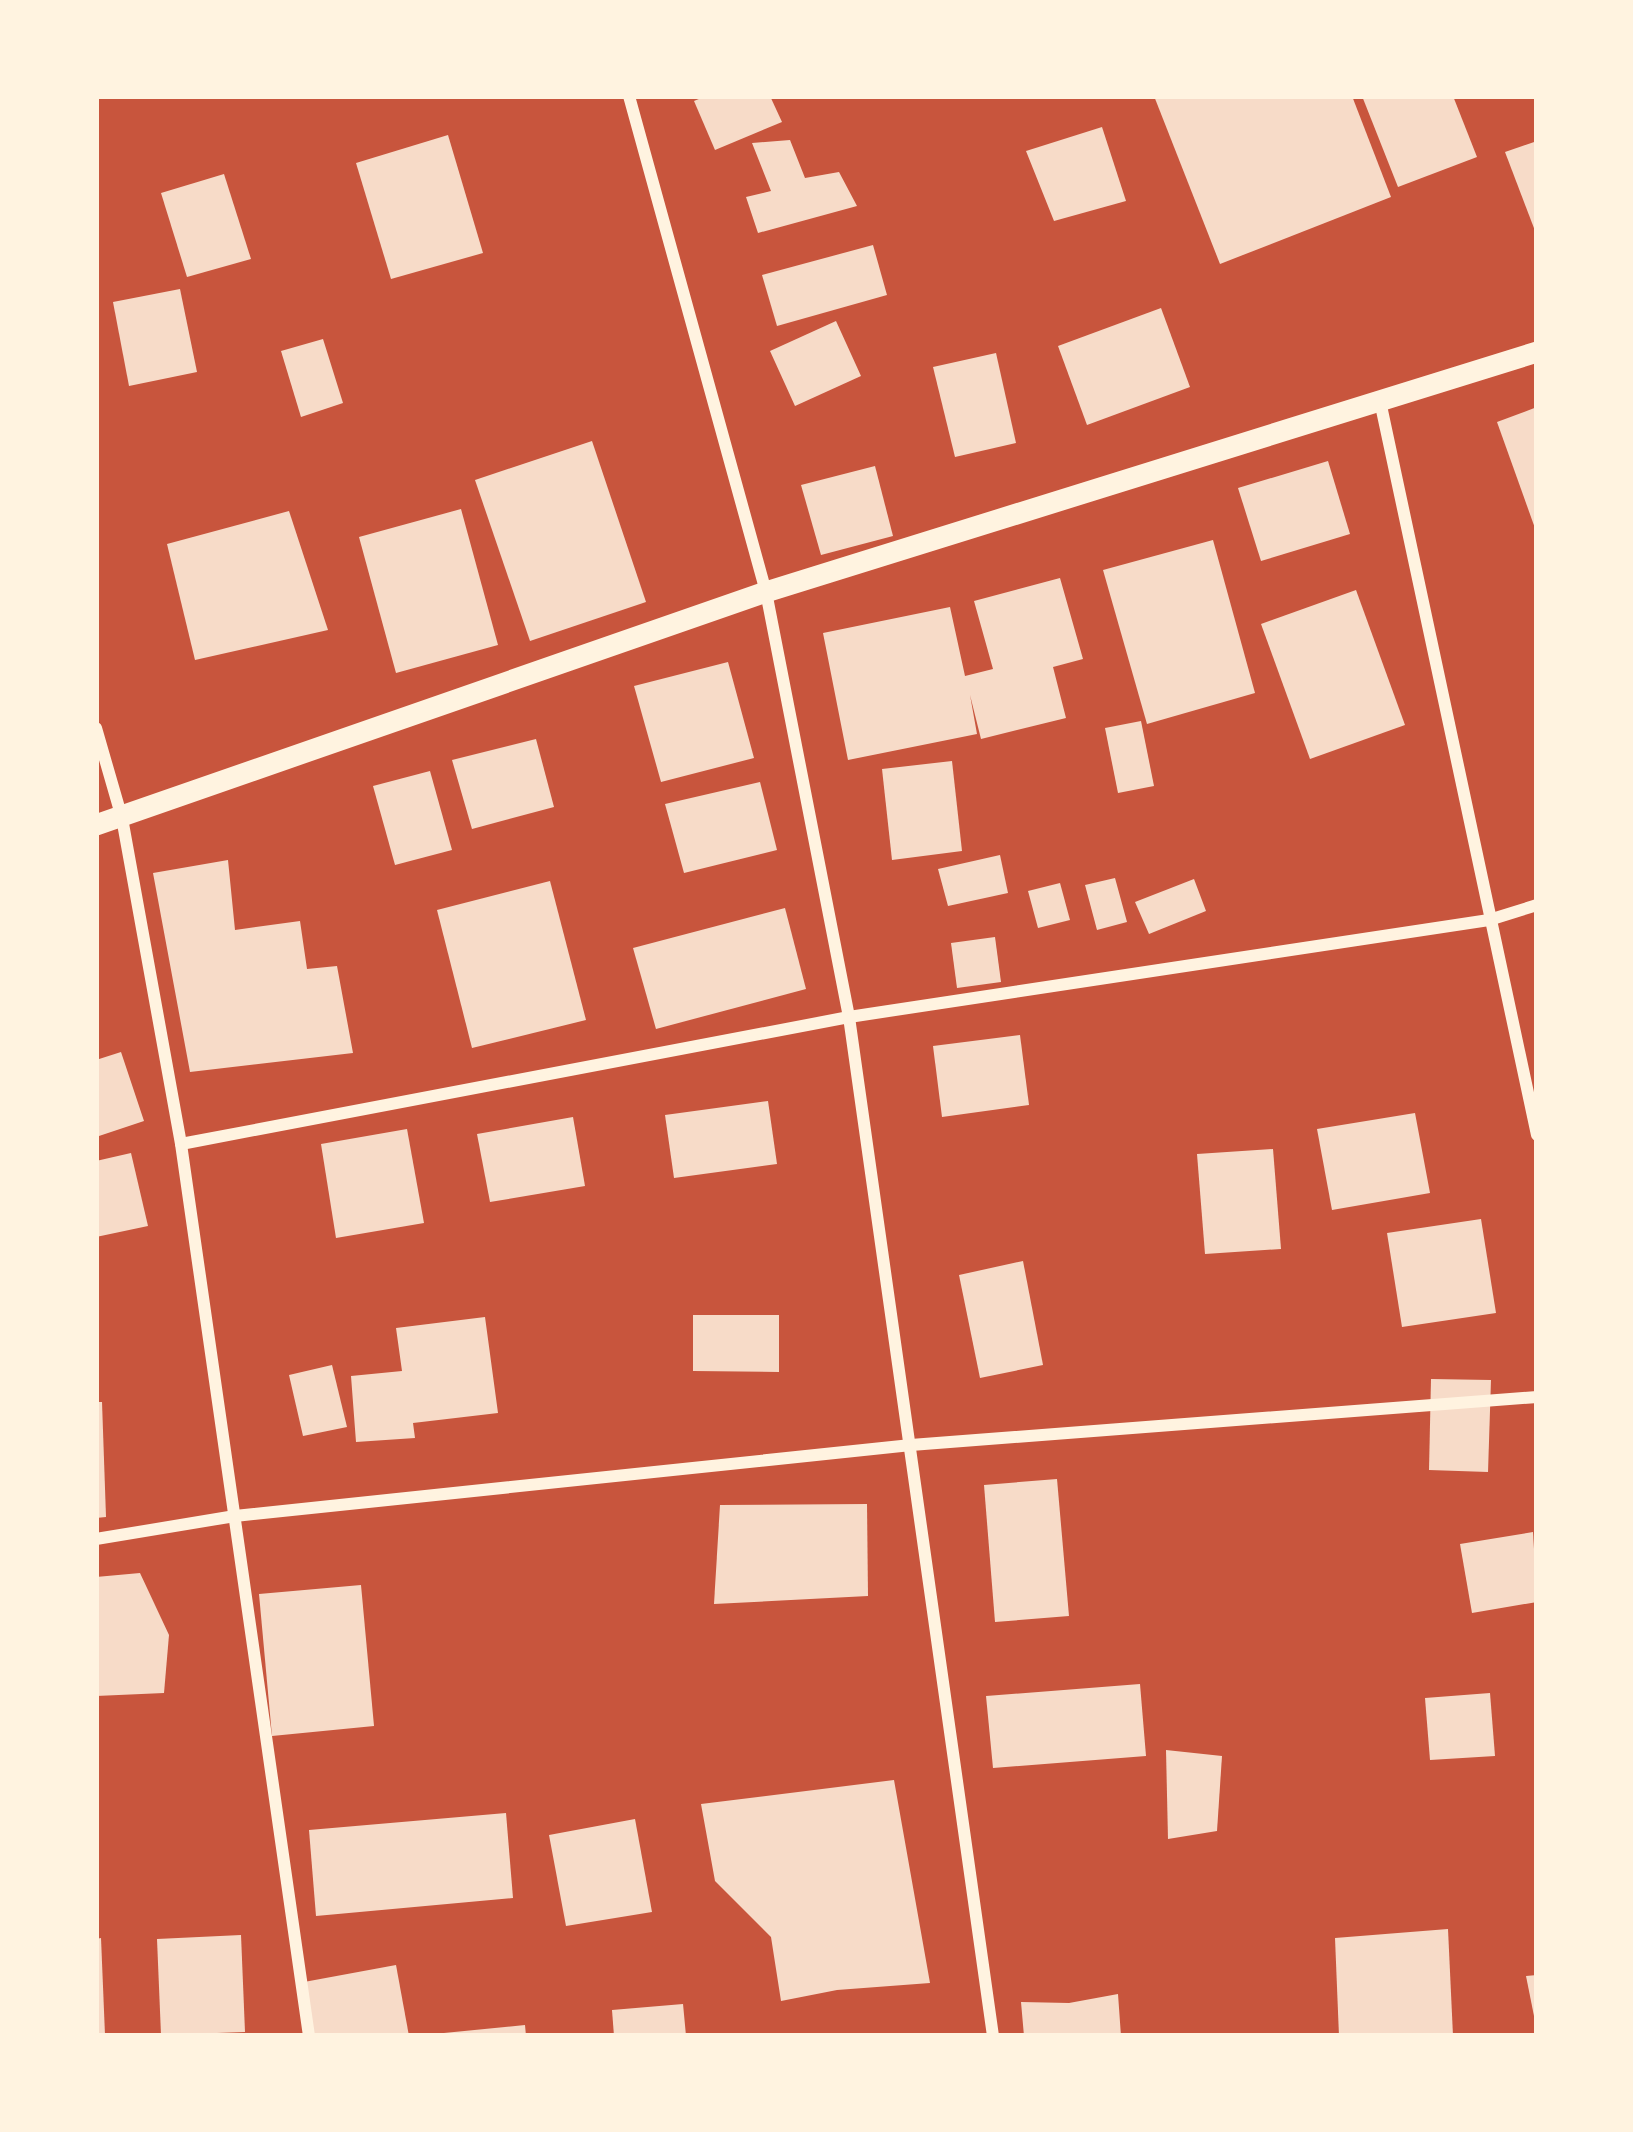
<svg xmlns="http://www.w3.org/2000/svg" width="1633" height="2132" font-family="Quicksand,sans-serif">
	<rect width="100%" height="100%" fill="#c8553d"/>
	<!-- building -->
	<g fill="#f7dbc8">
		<path d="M706,96H770L782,122L715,150L694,101Z"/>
		<path d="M1154,96H1352L1391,197L1220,264Z"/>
		<path d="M1362,96H1453L1477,157L1398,187Z"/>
		<path d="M1102,127L1126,201L1054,221L1026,151Z"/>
		<path d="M448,135L483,253L391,279L356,163Z"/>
		<path d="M790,140L805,178L839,172L857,206L758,233L746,197L771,191L752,143Z"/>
		<path d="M1537,141V236L1505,152Z"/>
		<path d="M224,174L251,259L187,277L161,193Z"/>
		<path d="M873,245L887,295L777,326L762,275Z"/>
		<path d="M180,289L197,372L129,386L113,302Z"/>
		<path d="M1161,308L1190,387L1087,425L1058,346Z"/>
		<path d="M836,321L861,376L795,406L770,351Z"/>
		<path d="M323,339L343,403L301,417L281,351Z"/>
		<path d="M996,353L1016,443L955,457L933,367Z"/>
		<path d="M1537,407V531H1536L1497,422Z"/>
		<path d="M592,441L646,602L530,641L475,480Z"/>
		<path d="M1328,461L1350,534L1261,561L1238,488Z"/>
		<path d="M875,466L893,536L821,555L801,485Z"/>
		<path d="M461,509L498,645L396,673L359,537Z"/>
		<path d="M289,511L328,630L195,660L167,544Z"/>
		<path d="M1213,540L1255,693L1147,724L1103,570Z"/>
		<path d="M1060,578L1083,659L1053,667L1066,718L981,739L970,695L977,734L848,760L823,633L950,607L965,676L993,669L974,601Z"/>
		<path d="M1356,590L1405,725L1310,759L1261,624Z"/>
		<path d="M728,662L754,758L661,782L634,686Z"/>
		<path d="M1141,721L1154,786L1118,793L1105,728Z"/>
		<path d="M536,739L554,807L472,829L452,760Z"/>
		<path d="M952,761L962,851L892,860L882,769Z"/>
		<path d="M430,771L452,850L395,865L373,786Z"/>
		<path d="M760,782L777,850L684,873L665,804Z"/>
		<path d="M1000,855L1008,893L948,906L938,869Z"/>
		<path d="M228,860L235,930L300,921L307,969L337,966L353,1053L190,1072L153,873Z"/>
		<path d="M1115,878L1127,922L1097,930L1085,885Z"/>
		<path d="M1194,879L1206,911L1149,934L1135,902Z"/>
		<path d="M550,881L586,1020L472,1048L437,910Z"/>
		<path d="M1060,883L1070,920L1038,928L1028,891Z"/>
		<path d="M785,908L806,989L656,1029L633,948Z"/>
		<path d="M995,937L1001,982L957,988L951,943Z"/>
		<path d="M1020,1035L1029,1105L942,1117L933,1046Z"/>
		<path d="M121,1052L144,1121L96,1137V1060Z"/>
		<path d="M768,1101L777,1164L674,1178L665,1115Z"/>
		<path d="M1415,1113L1430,1193L1332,1210L1317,1129Z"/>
		<path d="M573,1117L585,1186L490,1202L477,1134Z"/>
		<path d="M407,1129L424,1223L336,1238L321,1144Z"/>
		<path d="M1273,1149L1281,1249L1205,1254L1197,1154Z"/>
		<path d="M131,1153L148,1226L96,1237V1161Z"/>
		<path d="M1481,1219L1496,1313L1402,1327L1387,1233Z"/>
		<path d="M1023,1261L1043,1365L980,1378L959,1275Z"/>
		<path d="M693,1315H779V1372L693,1371Z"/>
		<path d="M485,1317L498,1413L413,1423L415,1438L356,1442L351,1376L402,1371L396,1328Z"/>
		<path d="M332,1365L347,1427L303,1436L289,1375Z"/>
		<path d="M1431,1379L1491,1380L1488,1472L1429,1470Z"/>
		<path d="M96,1402H102L106,1517L96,1518Z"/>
		<path d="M1057,1479L1069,1616L995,1622L984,1485Z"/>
		<path d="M867,1504L868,1596L714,1604L720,1505Z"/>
		<path d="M1533,1532L1537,1602L1472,1613L1460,1544Z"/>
		<path d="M140,1573L169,1635L164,1693L96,1696V1577Z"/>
		<path d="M361,1585L374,1726L272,1736L259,1594Z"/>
		<path d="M1140,1684L1146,1756L993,1768L986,1696Z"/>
		<path d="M1490,1693L1495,1756L1430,1760L1425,1698Z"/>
		<path d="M1166,1750L1222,1756L1217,1831L1168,1839Z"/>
		<path d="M894,1780L930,1983L837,1990L781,2001L771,1937L715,1881L701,1804Z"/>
		<path d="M506,1813L513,1898L316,1916L309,1830Z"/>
		<path d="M635,1819L652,1912L566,1926L549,1835Z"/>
		<path d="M1448,1929L1453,2036H1339L1335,1938Z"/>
		<path d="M241,1935L245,2032L161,2035L157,1939Z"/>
		<path d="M101,1938L105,2035H96V1939Z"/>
		<path d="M396,1965L409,2036H314L304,1982Z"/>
		<path d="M1537,1975V2021H1535L1526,1976Z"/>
		<path d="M1118,1994L1121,2036H1024L1021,2002L1069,2003Z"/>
		<path d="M683,2004L686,2036H614L612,2010Z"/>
		<path d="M525,2025L526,2036H444V2033Z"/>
	</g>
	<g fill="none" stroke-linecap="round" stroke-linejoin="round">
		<!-- minor -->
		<g stroke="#fff3e0" stroke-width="12">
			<path d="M629,96L766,592L849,1017L993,2036"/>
			<path d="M1380,401L1537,1135"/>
			<path d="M96,728L122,818L181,1144L309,2036"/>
			<path d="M181,1144L849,1017L1489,920L1537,905"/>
			<path d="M96,1539L235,1516L911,1445L1537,1397"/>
		</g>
		<!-- tertiary -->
		<path stroke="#fff3e0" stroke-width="21" d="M96,825L766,592L1537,352"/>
	</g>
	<!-- border -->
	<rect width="1633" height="2132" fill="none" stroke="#fff3e0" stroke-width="198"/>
</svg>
